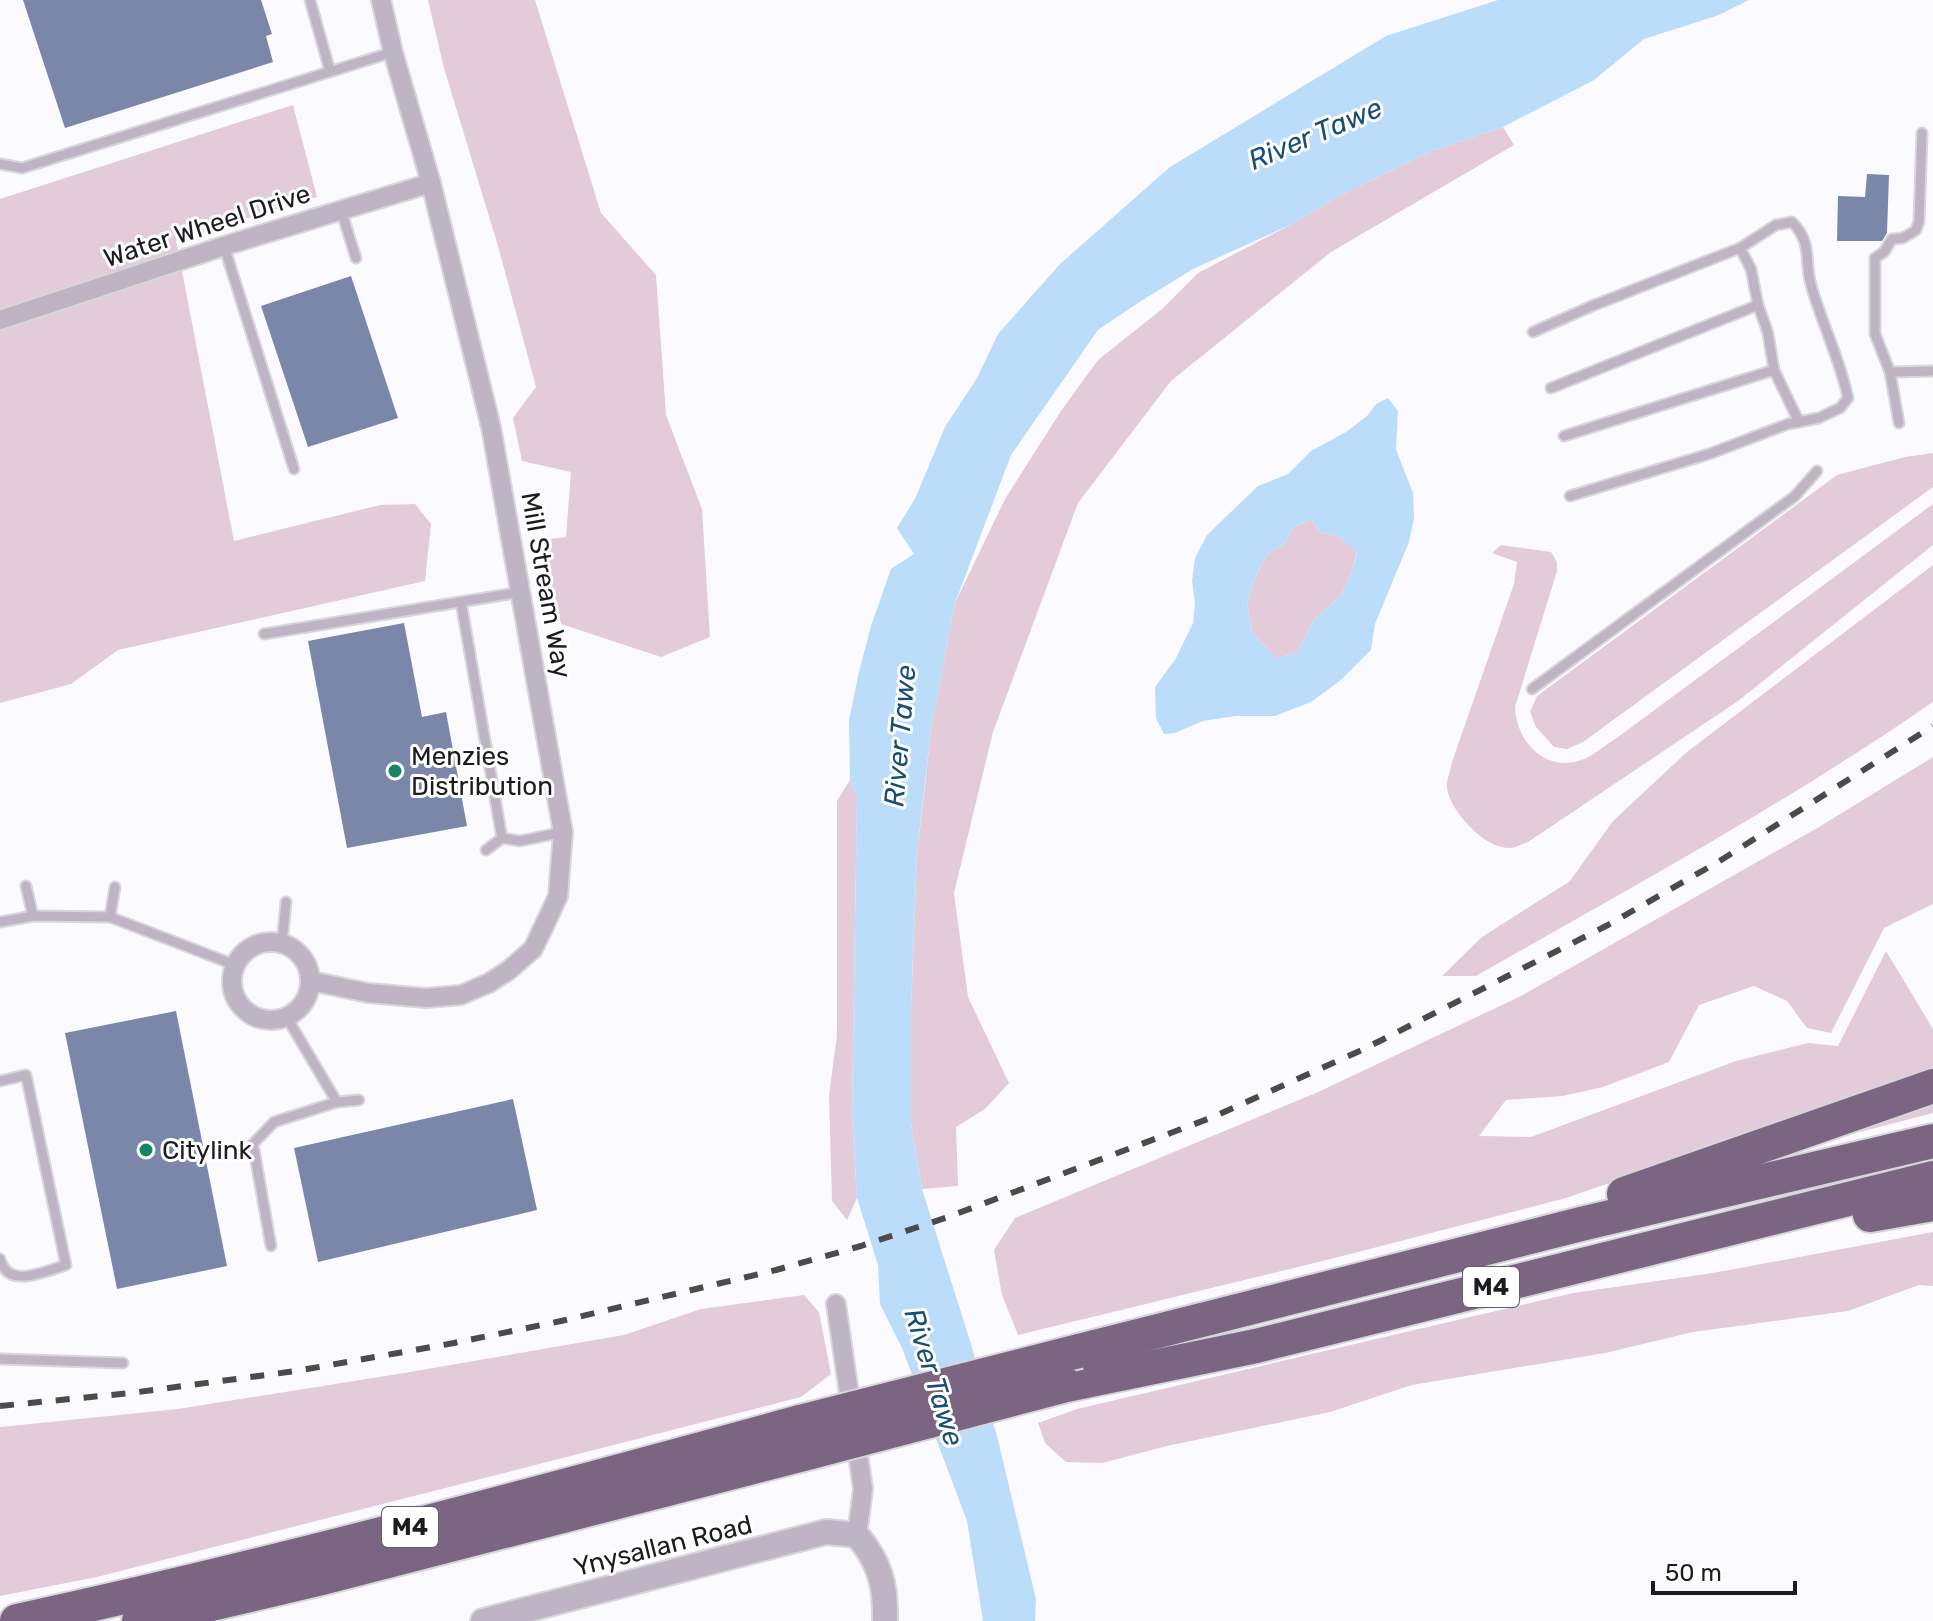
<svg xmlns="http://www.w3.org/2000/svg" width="1933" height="1621" font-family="Rubik,sans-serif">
	<rect width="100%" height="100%" fill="#fafaff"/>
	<!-- green -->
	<g fill="#e3cbd9">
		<path d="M428,0H535L601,213L656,275L666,415L702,509L710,637L661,657L561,624L542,540L566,537L571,472L522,461L513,418L536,387L498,246L444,68Z"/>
		<path d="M293,105L317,197L176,240L234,541L380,505L415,504L431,524L425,581L118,650L71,684L0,703V199Z"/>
		<path d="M1503,127L1514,145L1331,252L1171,381L1078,503L993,732L954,893L968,997L1009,1083L985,1109L956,1127L958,1186L922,1189L911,1123V1008L917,853L925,786L931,729L955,603L1005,499L1061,411L1098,360L1162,309L1198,273L1290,225L1341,195L1432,151Z"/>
		<path d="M1933,453V487L1583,742L1567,749L1554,747L1536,727L1530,712L1537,696L1837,475L1905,457Z"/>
		<path d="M1933,504V545L1738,701L1528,842C1522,844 1515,848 1509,848C1485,849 1450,811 1447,788C1446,781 1451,770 1452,762L1514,584L1517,562L1492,553L1501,545L1551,552L1557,562V571L1515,707C1516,741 1545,773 1581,760C1594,756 1606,744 1618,737Z"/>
		<path d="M1311,519L1320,533L1338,536L1357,551L1351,574L1340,597L1314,619L1297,653L1276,658L1252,632L1247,602L1257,573L1269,553L1284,545L1293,528Z"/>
		<path d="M1933,565V702C1787,803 1630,888 1476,976H1442L1482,937L1570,881L1613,821L1687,752Z"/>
		<path d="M1933,757V904L1884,928L1831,1033L1807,1028L1787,1001L1754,986L1699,1005L1669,1062L1603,1087L1563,1096L1506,1100L1479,1136L1531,1137L1736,1061L1808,1043L1838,1046L1886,951L1933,1029V1071L1566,1198L1335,1258L1018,1335L1002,1295L994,1250L1015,1218L1316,1093L1521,996L1819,827Z"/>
		<path d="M850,780L857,796L852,1114L857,1198L847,1220L832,1201L829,1096L837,1035V801Z"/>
		<path d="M1933,1095V1113L1864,1131L1798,1142Z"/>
		<path d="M1933,1232V1286L1919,1285L1848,1311L1693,1332L1605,1353L1412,1385L1330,1412L1167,1446L1102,1463L1066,1462L1045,1443L1038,1423L1077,1409L1573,1293L1713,1273Z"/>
		<path d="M804,1295L819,1312L831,1374L801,1397L97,1577L0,1596V1427L178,1409L404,1373L624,1335L701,1309Z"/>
	</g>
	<!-- water -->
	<g fill="#bbddf9" fill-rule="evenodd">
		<path d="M1498,0H1749L1719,15L1644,39L1594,80L1503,127L1432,151L1341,195L1290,225L1193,269L1141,301L1098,330L1011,455L955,603L931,730L917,853L911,1008V1123L922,1189L971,1344L998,1440L1036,1599L1035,1621H983L967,1521L902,1348L880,1304L878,1265L857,1198L852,1114L857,796L850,780L849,720L859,672L871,626L891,569L914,554L897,528L915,499L945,427L977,378L998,334L1060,264L1170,167L1386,36Z"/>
		<path d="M1388,398L1398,411L1396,449L1413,493L1414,518L1409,542L1375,624L1371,650L1341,680L1311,702L1275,716H1235L1203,721L1175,733L1164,734L1156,718L1155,687L1175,660L1193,623L1195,603L1192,581L1195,558L1207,535L1258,486L1288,474L1311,451L1346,432L1367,416L1376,404ZM1311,519L1320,533L1338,536L1357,552L1351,574L1340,597L1314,619L1297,653L1276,658L1252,632L1247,602L1257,573L1269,553L1284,545L1293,528Z"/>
	</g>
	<!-- building -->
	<g fill="#7a87a9">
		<path d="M23,0H261L272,34L266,36L273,62L65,128Z"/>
		<path d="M1867,174L1889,175L1887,233L1882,241H1837L1838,196L1865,197Z"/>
		<path d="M351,276L398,418L308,447L261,306Z"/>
		<path d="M404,623L422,717L446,712L467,826L347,848L308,641Z"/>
		<path d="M176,1011L227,1266L117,1289L65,1033Z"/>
		<path d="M513,1099L537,1210L318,1262L294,1148Z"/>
	</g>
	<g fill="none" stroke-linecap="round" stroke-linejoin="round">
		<defs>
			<g id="service">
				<path d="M310,0L330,71"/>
				<path d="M0,164L22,168L393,52"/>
				<path d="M341,210L356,258"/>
				<path d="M224,246L294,469"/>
				<path d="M1740,248L1751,269L1758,305L1768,333L1774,370L1799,422"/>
				<path d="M1533,332L1592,306L1740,248L1776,225L1792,222C1813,243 1804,261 1811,285C1822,324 1840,359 1848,398L1840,408L1819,418L1788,424L1709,454L1570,496"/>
				<path d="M1890,372L1933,371"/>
				<path d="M1551,388L1758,305"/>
				<path d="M1899,423L1890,372L1875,334V258L1884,252L1892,239L1903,238L1916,230L1919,221L1922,133"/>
				<path d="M1564,436L1774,370"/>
				<path d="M461,602L502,838"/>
				<path d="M264,634L521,592"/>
				<path d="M1532,689L1795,496L1817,471"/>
				<path d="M486,850L502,838L520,841L563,832"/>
				<path d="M26,886L33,916"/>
				<path d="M110,917L115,887"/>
				<path d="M0,922L33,916L110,917L235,965"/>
				<path d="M282,943L286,902"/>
				<path d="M287,1018L337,1102"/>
				<path d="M0,1081L26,1075L66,1265C45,1271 8,1290 0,1259"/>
				<path d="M271,1246L253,1144L274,1122L337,1102L359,1100"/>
				<path d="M0,1359L123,1363"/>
			</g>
			<g id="minor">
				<path d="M0,320L224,246L431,183"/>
				<circle cx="271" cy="981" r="39"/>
				<path d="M311,981L368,993L426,998L461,995L489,983L509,970L533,949L545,924L558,896L563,832L491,427L431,183L393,52L381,0"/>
				<path d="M836,1304L863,1489L857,1535"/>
			</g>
			<path id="tertiary" d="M483,1621L826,1532L857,1535C880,1563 886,1585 885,1621"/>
			<g id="motorway">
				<path d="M1624,1194L1933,1086"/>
				<path d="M1870,1215L1933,1204"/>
				<path d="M1079,1351L1581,1224L1933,1141"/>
				<path d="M1066,1385L1256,1346L1933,1178"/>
				<path d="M17,1621C280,1564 540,1493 800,1422"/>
				<path d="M139,1621L322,1578L811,1452"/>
			</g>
		</defs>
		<!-- service casing -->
		<use href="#service" stroke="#d6d6db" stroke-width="13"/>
		<!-- minor casing -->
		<use href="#minor" stroke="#d6d6db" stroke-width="22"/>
		<!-- tertiary casing -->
		<use href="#tertiary" stroke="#d6d6db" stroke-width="28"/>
		<!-- motorway casing -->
		<use href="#motorway" stroke="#d6d6db" stroke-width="38"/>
		<!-- service -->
		<use href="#service" stroke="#bfb4c3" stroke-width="9"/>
		<!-- minor -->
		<use href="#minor" stroke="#bfb4c3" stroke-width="18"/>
		<!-- tertiary -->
		<use href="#tertiary" stroke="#bfb4c3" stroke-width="24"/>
		<!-- motorway -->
		<use href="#motorway" stroke="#7b6583" stroke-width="34"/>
		<!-- rail -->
		<path stroke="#4a4a4f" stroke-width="6" stroke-dasharray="14 14" stroke-linecap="butt" d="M0,1406L131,1393L296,1371L454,1343L561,1321L776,1270L861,1246L948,1217L1213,1117L1362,1050L1608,925L1718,862L1933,726"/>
		<defs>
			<g id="motorway-bridge">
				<path d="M800,1422L1079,1351"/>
				<path d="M811,1452L1066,1385"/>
			</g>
		</defs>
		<!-- motorway-bridge casing -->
		<use href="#motorway-bridge" stroke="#d6d6db" stroke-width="38" stroke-linecap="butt"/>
		<!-- motorway-bridge -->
		<use href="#motorway-bridge" stroke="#7b6583" stroke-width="34"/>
	</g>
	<!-- markers -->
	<g fill="#158665" stroke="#fff" stroke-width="3">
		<circle cx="395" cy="771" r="8"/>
		<circle cx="146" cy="1150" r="8"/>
	</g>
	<g text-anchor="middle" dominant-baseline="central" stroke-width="6" stroke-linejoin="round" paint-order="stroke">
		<!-- shield labels -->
		<g fill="#fff" stroke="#605f63" stroke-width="2">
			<rect x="1463" y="1267" width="56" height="40" rx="6"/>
			<rect x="382" y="1507" width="56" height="40" rx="6"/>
		</g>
		<g font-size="24" font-weight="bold" fill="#1c1b20">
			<text x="1491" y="1287">M4</text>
			<text x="410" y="1527">M4</text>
		</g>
		<!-- street labels -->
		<g font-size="26" fill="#1c1b20" stroke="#fff">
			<text transform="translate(207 226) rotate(-18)">Water Wheel Drive</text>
			<text transform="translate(546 585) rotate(80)">Mill Stream Way</text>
			<text transform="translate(663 1546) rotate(-14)">Ynysallan Road</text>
		</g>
		<!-- poi labels -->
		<g font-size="26" fill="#1c1b20" stroke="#fff" text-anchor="start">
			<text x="411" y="756">Menzies<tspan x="411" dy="30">Distribution</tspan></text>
			<text x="162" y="1150">Citylink</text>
		</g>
		<!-- water labels -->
		<g font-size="28" font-style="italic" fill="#194f74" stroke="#fff">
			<text transform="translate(1315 134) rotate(-23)">River Tawe</text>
			<text transform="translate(900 736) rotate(-85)">River Tawe</text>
			<text transform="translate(934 1377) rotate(73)">River Tawe</text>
		</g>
	</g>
	<!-- scale -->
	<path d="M1653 1581v12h142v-12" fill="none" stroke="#1c1b20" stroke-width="4"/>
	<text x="1665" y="1581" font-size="24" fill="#1c1b20" stroke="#ffffff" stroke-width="6" paint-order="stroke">50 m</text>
</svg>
